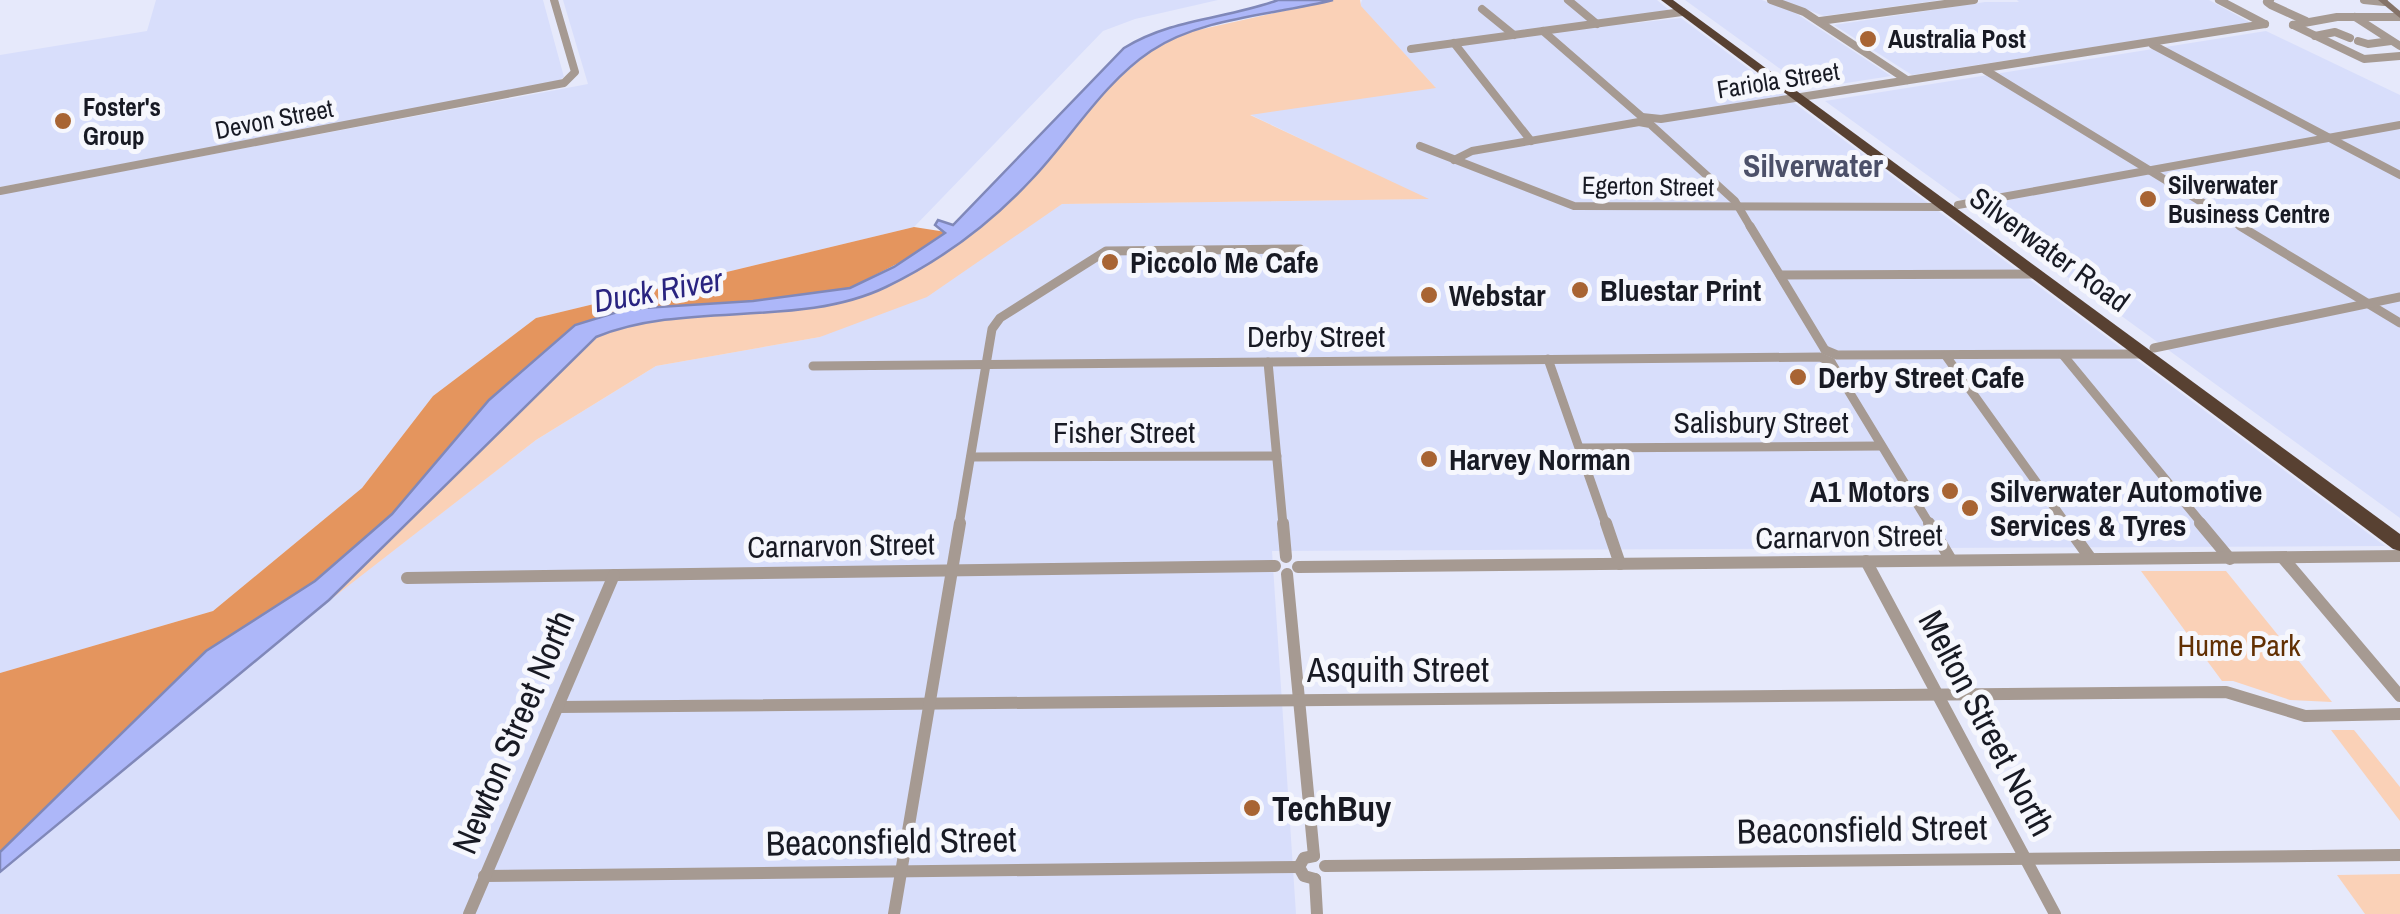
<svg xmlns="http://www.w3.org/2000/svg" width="2400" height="914" font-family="'Archivo Narrow',sans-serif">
	<rect width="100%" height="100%" fill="#e6e9fb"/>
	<!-- built -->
	<g fill="#d8defb">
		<path d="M156,0H543L564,77L556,82L0,187V55L147,31Z"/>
		<path d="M563,0H1218L1135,19L1103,31L914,227L536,318L433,396L362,488L213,611L0,673V194L588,84Z"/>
		<path d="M1362,0H1657L1669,10L1617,18L1626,24L1681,18L2385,546L1272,551L1296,914H0V872L329,600L536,440L656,366L820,337L1062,204L1426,199L1249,114L1435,87L1360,6Z"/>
		<path d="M1685,0H1762L1794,12L1891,76L1808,89Z"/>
		<path d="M1781,0H1941L1824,16Z"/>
		<path d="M2017,0H2209L2251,23L1912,75L1834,25L1985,2H2019Z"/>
		<path d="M2266,31L2400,95V518L1825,101Z"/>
	</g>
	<!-- green -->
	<g fill="#fad1b7">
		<path d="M1333,0H1360L1361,6L1436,88L1250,115L1429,199L1062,204L927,297L820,337L656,366L536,440L330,600L596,337L648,320L804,309L881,290L1149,52L1185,33Z"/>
		<path d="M2141,571H2226L2332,702L2290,700L2233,681H2222Z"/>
		<path d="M2331,730H2354L2400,787V821Z"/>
		<path d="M2400,874V914H2365L2337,875Z"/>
	</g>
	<!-- forest -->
	<path fill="#e4955e" d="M914,227L946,232L926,249L850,288L753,301L627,309L575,325L489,400L392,514L0,852V673L213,611L362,488L433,396L536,318Z"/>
	<!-- water -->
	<path fill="#adb7f9" stroke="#8088b9" stroke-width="2.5" d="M1278,0H1333C1274,15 1202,17 1151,51C1103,83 1071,138 1032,179C990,224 942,260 886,287C799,329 687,300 596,337L329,600L0,872V852L206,651L315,581L392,514L489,400L575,325L627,309L753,301L850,288L894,267L945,233L935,225L938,220L953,225L1124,48C1173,18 1227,19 1278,0Z"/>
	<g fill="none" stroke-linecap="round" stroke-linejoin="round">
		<!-- street-far2 -->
		<g stroke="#a69a92" stroke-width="8">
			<path d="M1568,0L1597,24"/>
			<path d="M1771,0L1804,12L1907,80"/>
			<path d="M2219,0L2265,24"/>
			<path d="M2270,0L2267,2L2271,5L2306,21"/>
			<path d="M2364,0L2384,2"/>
			<path d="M1482,9L1514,35"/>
			<path d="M2355,17L2400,46"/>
			<path d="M1820,21L1974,0"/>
			<path d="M2293,25L2364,59L2400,56"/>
			<path d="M2293,25L2337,17H2400"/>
			<path d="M1543,31L1642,117"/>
			<path d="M2315,36L2335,32L2350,38"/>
			<path d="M2358,41L2368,44L2391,41"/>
			<path d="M1454,43L1531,141"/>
			<path d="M2153,45L2400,175"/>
			<path d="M1411,49L1682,12"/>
			<path d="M1985,70L2244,228"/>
			<path d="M1642,117L1661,119L2265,24"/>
			<path d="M1420,146L1574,206L1947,207"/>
			<path d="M1454,160L1472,151L1639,122L1650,124L1735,201L1751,228"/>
			<path d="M0,191L564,83L575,72L554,0"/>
			<path d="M1958,205L2400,125"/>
		</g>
		<!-- street-far1 -->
		<g stroke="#a69a92" stroke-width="9">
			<path d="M1750,226L1825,350"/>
			<path d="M2240,226L2400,323"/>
			<path d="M1780,275L2038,274"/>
			<path d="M2154,348L2400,297"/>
			<path d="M1825,350L1837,355L2146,354"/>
			<path d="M2063,355L2203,525"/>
			<path d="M1946,356L2067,525"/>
			<path d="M1548,359L1606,525"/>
			<path d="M1268,362L1283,525"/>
			<path d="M1831,362L1930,525"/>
			<path d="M813,366L1820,357L1831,362"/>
			<path d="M1581,448L1881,446"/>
			<path d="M971,457L1277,456"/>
			<path d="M959,525L992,329L1000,318L1106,251L1300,249"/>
		</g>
		<!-- street -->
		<g stroke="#a69a92" stroke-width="12">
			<path d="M1283,523L1286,557"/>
			<path d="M1606,523L1620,564"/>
			<path d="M1929,523L1951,560"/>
			<path d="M2065,523L2091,559"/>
			<path d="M2200,523L2230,559"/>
			<path d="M2283,558L2400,696"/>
			<path d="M1866,561L2055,914"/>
			<path d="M1298,567L2400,556"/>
			<path d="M1287,574L1314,856"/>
			<path d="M407,578L1275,566"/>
			<path d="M558,707L2226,692L2305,716L2400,714"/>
			<path d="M1314,856L1304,858L1299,867L1304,876L1315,879"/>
			<path d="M1325,866L2400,855"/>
			<path d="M484,876L1299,867"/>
			<path d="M1315,879L1317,914"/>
			<path d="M469,914L614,575"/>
			<path d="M894,914L960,523"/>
		</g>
		<!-- secondary -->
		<path fill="#857368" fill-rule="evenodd" d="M2378,0H2387L2400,11V18Z"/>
		<!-- highway -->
		<path fill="#584132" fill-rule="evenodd" d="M1661,0H1673L2400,534V551L2393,549Z"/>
	</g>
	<!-- markers -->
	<g fill="#a86433" stroke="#f6f7fd" stroke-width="4">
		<circle cx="1868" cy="39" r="10"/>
		<circle cx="63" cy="121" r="10"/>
		<circle cx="2148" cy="199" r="10"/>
		<circle cx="1110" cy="262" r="10"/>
		<circle cx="1580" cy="290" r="10"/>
		<circle cx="1429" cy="295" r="10"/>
		<circle cx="1798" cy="377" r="10"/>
		<circle cx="1429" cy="459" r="10"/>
		<circle cx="1950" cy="491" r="10"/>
		<circle cx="1970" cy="508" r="10"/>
		<circle cx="1252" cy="808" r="10"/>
	</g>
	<g text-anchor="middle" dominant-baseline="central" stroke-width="10" stroke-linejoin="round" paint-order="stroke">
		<!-- far-poi labels -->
		<g font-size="25" font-weight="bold" fill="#181a24" stroke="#f6f7fd" text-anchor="start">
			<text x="1888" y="39">Australia Post</text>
			<text x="83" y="107">Foster's<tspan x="83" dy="29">Group</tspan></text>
			<text x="2168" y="185">Silverwater<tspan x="2168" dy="29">Business Centre</tspan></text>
		</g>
		<!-- far-street labels -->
		<g font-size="25" fill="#181a24" stroke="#f6f7fd">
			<text transform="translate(1778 80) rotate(-9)">Fariola Street</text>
			<text transform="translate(274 119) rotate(-11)">Devon Street</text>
			<text transform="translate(1648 186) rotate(1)">Egerton Street</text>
		</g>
		<!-- street labels -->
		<g font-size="30" fill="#181a24" stroke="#f6f7fd">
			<text transform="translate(2050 249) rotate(36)">Silverwater Road</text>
			<text x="1316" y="336">Derby Street</text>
			<text x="1761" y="422">Salisbury Street</text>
			<text x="1124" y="432">Fisher Street</text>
			<text transform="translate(1849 536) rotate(-1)">Carnarvon Street</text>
			<text transform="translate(841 545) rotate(-1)">Carnarvon Street</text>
		</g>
		<!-- poi labels -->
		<g font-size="30" font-weight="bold" fill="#181a24" stroke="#f6f7fd" text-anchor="start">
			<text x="1130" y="262">Piccolo Me Cafe</text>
			<text x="1600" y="290">Bluestar Print</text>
			<text x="1449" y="295">Webstar</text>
			<text x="1818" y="377">Derby Street Cafe</text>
			<text x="1449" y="459">Harvey Norman</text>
			<text x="1930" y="491" text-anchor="end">A1 Motors</text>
			<text x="1990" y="491">Silverwater Automotive<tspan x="1990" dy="34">Services &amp; Tyres</tspan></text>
		</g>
		<!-- park labels -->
		<g font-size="30" fill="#623003" stroke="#f6f7fd">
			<text x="2239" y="645">Hume Park</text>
		</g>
		<!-- far-district labels -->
		<g font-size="32" font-weight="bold" fill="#4c5069" stroke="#f6f7fd">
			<text x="1813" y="165">Silverwater</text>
		</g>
		<!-- water labels -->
		<g font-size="32" font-style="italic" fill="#292480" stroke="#f6f7fd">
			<text transform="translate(658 290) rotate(-10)">Duck River</text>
		</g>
		<!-- near-street labels -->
		<g font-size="35" fill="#181a24" stroke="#f6f7fd">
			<text x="1398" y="669">Asquith Street</text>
			<text transform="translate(1987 723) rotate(62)">Melton Street North</text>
			<text transform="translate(513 732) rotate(-67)">Newton Street North</text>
			<text transform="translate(1862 829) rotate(-1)">Beaconsfield Street</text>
			<text transform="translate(891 841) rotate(-1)">Beaconsfield Street</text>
		</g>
		<!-- near-poi labels -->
		<g font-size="35" font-weight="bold" fill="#181a24" stroke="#f6f7fd" text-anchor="start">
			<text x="1272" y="808">TechBuy</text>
		</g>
	</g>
</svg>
